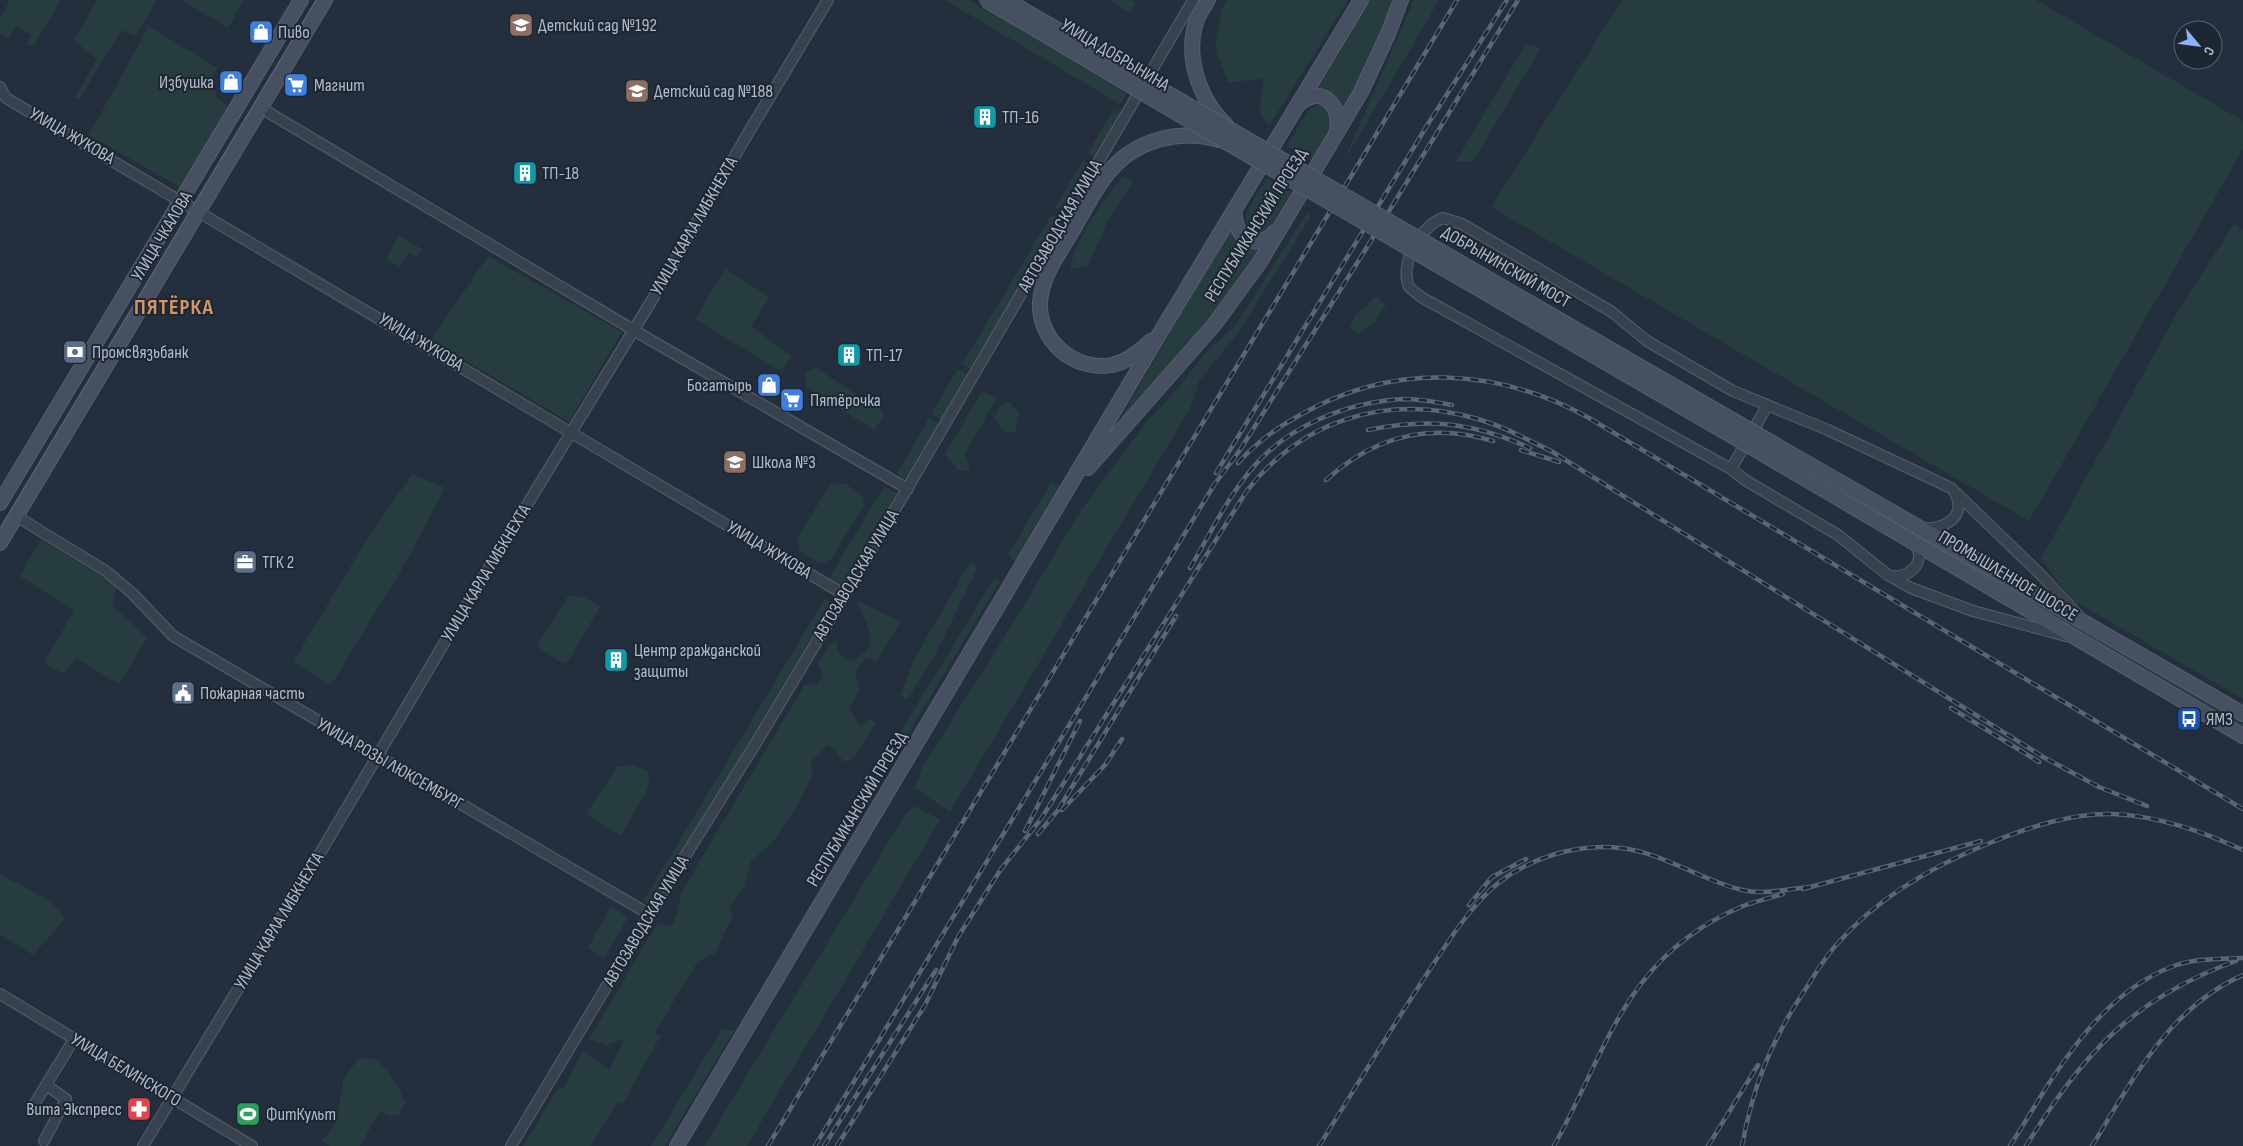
<svg xmlns="http://www.w3.org/2000/svg" width="2243" height="1146" font-family="'Sofia Sans Condensed',sans-serif">
	<rect width="100%" height="100%" fill="#242f3e"/>
	<!-- green -->
	<g fill="#263c3f">
		<path d="M10,0H61L33,47L27,44L31,35L16,26L9,38L0,35V15H2Z"/>
		<path d="M97,0H157L135,36L122,30L79,99L75,97L97,60L74,40Z"/>
		<path d="M182,0H241L243,1L228,28Z"/>
		<path d="M945,0H969L1127,93L1120,104Z"/>
		<path d="M1109,0H1130L1135,3L1130,13Z"/>
		<path d="M1227,0H1348L1269,126L1259,112L1264,79L1228,82L1215,49L1221,10Z"/>
		<path d="M1368,0H1395L1374,53L1344,109C1338,93 1329,88 1312,91Z"/>
		<path d="M1414,0H1439L1343,163Z"/>
		<path d="M1622,0H2036L2243,121V149L2029,521L1491,207Z"/>
		<path d="M149,26L217,68L213,75L217,98L229,107L180,187L89,135Z"/>
		<path d="M1526,44L1541,48L1473,161H1456Z"/>
		<path d="M1317,105H1326L1332,111V126L1312,161L1287,146L1310,108Z"/>
		<path d="M1114,109L1121,114L1096,158L1088,153Z"/>
		<path d="M1083,160L1092,165L1065,212L1055,208Z"/>
		<path d="M1123,176L1134,181L1108,220L1088,266L1070,269C1076,238 1103,200 1123,176Z"/>
		<path d="M1267,178L1293,193L1274,225L1261,234C1228,228 1258,194 1267,178Z"/>
		<path d="M1308,212L1310,218L1238,333L1199,381L1190,408L950,812L915,788L923,766L1020,612L1077,516L1144,425L1178,388L1205,353L1234,327Z"/>
		<path d="M1052,214L1061,220L973,371L962,364Z"/>
		<path d="M2234,224L2243,230V699L2071,599L2041,559L2181,306Z"/>
		<path d="M1231,228C1238,241 1247,250 1263,248L1213,321L1113,432Z"/>
		<path d="M399,236L422,249L417,258L408,253L400,267L386,259Z"/>
		<path d="M488,256L622,332L569,422L431,340Z"/>
		<path d="M725,269L770,297L751,326L791,356L782,372L695,319Z"/>
		<path d="M1377,296L1386,305L1374,322L1360,333L1350,328L1355,315Z"/>
		<path d="M816,368L882,411L884,417L874,430L806,387V371Z"/>
		<path d="M958,369L970,376L944,421L931,414Z"/>
		<path d="M982,391L996,399L965,454L970,471L958,470L945,454Z"/>
		<path d="M1009,402L1019,412L1015,433L1003,431L994,419L999,407Z"/>
		<path d="M929,418L941,426L910,479L902,478L897,473Z"/>
		<path d="M412,474L445,488L402,569L331,685L293,662L369,536Z"/>
		<path d="M1051,482L1060,486L1016,562L1008,555Z"/>
		<path d="M831,483L846,484L863,496L864,506L831,559L821,564L800,551L797,539Z"/>
		<path d="M884,487L898,494L844,586L829,578Z"/>
		<path d="M1912,532L1959,555L2243,722V729L1956,561Z"/>
		<path d="M41,539L116,585L113,606L147,638L119,684L76,658L63,674L44,662L74,611L20,576Z"/>
		<path d="M970,562L978,567L937,651L908,699L900,696L915,658Z"/>
		<path d="M994,579L1000,581L888,767L883,760Z"/>
		<path d="M568,596L584,597L600,607L566,664L562,663L537,646Z"/>
		<path d="M825,599L834,604L651,907L643,901Z"/>
		<path d="M857,600L900,622L877,661L865,657L855,675L860,690L849,709L860,726L870,719L876,723L854,758L844,762L835,750L827,745L811,762L812,777L794,811L771,844L751,861L744,888L730,906L733,915L715,953L698,961L654,1034L661,1035L622,1105L618,1102L591,1146H523L559,1086L563,1089L583,1051L609,1070L624,1039L607,1045L589,1039L657,924L672,926L677,913L681,893L805,684L817,685L822,675L818,664L832,642L836,641L839,653L847,660C855,660 858,658 864,653C881,638 860,616 857,600Z"/>
		<path d="M631,765L648,771L649,786L621,836L586,814L617,767Z"/>
		<path d="M915,806L940,820L747,1146H704L906,813Z"/>
		<path d="M0,874C20,887 55,897 65,919L33,955L0,934Z"/>
		<path d="M610,907L628,917L604,958L588,948Z"/>
		<path d="M722,1029L734,1031L665,1146H651Z"/>
		<path d="M358,1059H374L387,1069L406,1102L399,1115L389,1116L380,1111L360,1146H330L322,1141L337,1121L343,1080Z"/>
	</g>
	<g fill="none" stroke-linecap="round" stroke-linejoin="round">
		<defs>
			<g id="street">
				<path d="M0,87L6,98L845,595"/>
				<path d="M261,108L647,338L908,489"/>
				<path d="M1731,469L1767,406"/>
				<path d="M16,516L106,571L133,594L173,636L649,914"/>
				<path d="M1923,528C1943,530 1968,517 1955,493"/>
				<path d="M1892,576C1904,578 1920,569 1919,554C1919,550 1915,546 1914,543"/>
				<path d="M2066,636L1973,611L1911,588L1888,575L1838,535L1745,480L1731,469L1421,297L1409,287C1399,264 1420,226 1443,218L1462,224L1612,312L1647,341L1733,391L1828,430L1951,488L2041,575L2079,616"/>
				<path d="M0,994L252,1146"/>
				<path d="M46,1085L74,1039"/>
				<path d="M32,1108L46,1085L66,1099L44,1141"/>
				<path d="M143,1146L316,860L492,562L652,300L747,135L828,0"/>
				<path d="M511,1146L672,877L756,743L845,595L1193,0"/>
			</g>
			<g id="secondary">
				<path d="M1208,0C1205,5 1201,11 1198,17C1183,54 1199,99 1226,125"/>
				<path d="M1299,104C1321,84 1342,105 1337,130"/>
				<path d="M1235,209C1232,234 1255,254 1275,232"/>
				<path d="M1151,341C1140,351 1127,362 1112,365C1074,372 1038,340 1040,302C1042,276 1058,255 1071,233C1083,213 1094,190 1109,172C1136,139 1180,129 1219,140"/>
				<path d="M1760,436L2243,714"/>
				<path d="M1753,448L2243,736"/>
				<path d="M1088,468L1214,325L1260,262L1361,92L1388,34L1401,0"/>
				<path d="M0,503L301,0"/>
				<path d="M0,543L325,0"/>
				<path d="M677,1146L1163,328L1361,0"/>
			</g>
		</defs>
		<!-- street casing -->
		<use href="#street" stroke="#565f6c" stroke-width="12"/>
		<!-- secondary casing -->
		<use href="#secondary" stroke="#565f6c" stroke-width="16"/>
		<!-- street -->
		<use href="#street" stroke="#38414e" stroke-width="10"/>
		<!-- secondary -->
		<use href="#secondary" stroke="#465061" stroke-width="14"/>
		<!-- tram -->
		<path stroke="#5a6575" stroke-width="1" d="M0,528L316,0"/>
		<defs>
			<g id="rail">
				<path d="M1368,430C1430,418 1472,422 1530,448"/>
				<path d="M1521,450L1559,462"/>
				<path d="M1238,463C1255,444 1278,427 1300,415C1393,362 1497,367 1589,418L2243,809"/>
				<path d="M1216,473L1428,124L1507,0"/>
				<path d="M1326,480C1374,436 1430,422 1493,441"/>
				<path d="M1190,568C1209,536 1226,500 1250,471C1286,426 1347,402 1403,399C1420,399 1436,402 1452,405"/>
				<path d="M1951,708L2039,762"/>
				<path d="M1062,810L1105,765L1122,739"/>
				<path d="M1025,831L1080,721"/>
				<path d="M1038,834L1058,810L1176,616"/>
				<path d="M1803,889L1981,841"/>
				<path d="M1469,905L1492,877L1526,859"/>
				<path d="M768,1146L1457,0"/>
				<path d="M815,1146L1214,485L1240,450L1364,252L1518,0"/>
				<path d="M824,1146L936,970"/>
				<path d="M837,1146L925,1005L958,937L1001,869L1041,819L1246,492C1302,419 1387,394 1474,418C1501,425 1526,439 1551,451L2045,758L2099,787L2147,806"/>
				<path d="M1319,1146C1352,1093 1385,1039 1419,986C1442,952 1465,911 1497,884C1531,857 1578,843 1621,848C1664,853 1700,880 1742,890C1763,895 1788,889 1810,887"/>
				<path d="M1554,1146C1609,1046 1626,955 1743,906C1756,901 1770,898 1783,894"/>
				<path d="M1708,1146L1758,1065"/>
				<path d="M1742,1146C1753,1087 1769,1046 1801,996C1813,978 1823,959 1838,943C1879,896 1935,865 1992,842C2030,827 2071,813 2113,814C2159,816 2201,831 2243,850"/>
				<path d="M2010,1146C2052,1080 2094,997 2171,967C2194,958 2219,959 2243,958"/>
				<path d="M2026,1146C2083,1054 2131,999 2236,961"/>
				<path d="M2092,1146C2132,1081 2169,1007 2243,975"/>
			</g>
		</defs>
		<!-- rail casing -->
		<use href="#rail" stroke="#5a6575" stroke-width="4.5"/>
		<!-- rail -->
		<use href="#rail" stroke="#1d2633" stroke-width="2.5" stroke-dasharray="8" stroke-linecap="butt"/>
		<defs>
			<g id="secondary-bridge">
				<path d="M986,0L1226,142L1753,448"/>
				<path d="M1006,0L1760,436"/>
			</g>
		</defs>
		<!-- secondary-bridge casing -->
		<use href="#secondary-bridge" stroke="#565f6c" stroke-width="16" stroke-linecap="butt"/>
		<!-- secondary-bridge -->
		<use href="#secondary-bridge" stroke="#465061" stroke-width="14"/>
	</g>
	<!-- icons -->
	<defs>
		<symbol id="school-square" viewBox="-11 -11 22 22"><rect x="-9" y="-9" width="18" height="18" rx="4" fill="#8d6e63" stroke="#1d2633"/><path d="M0-5L7-2L0 1L-7-2ZM-4 1L0 2.5L4 1V4Q0 6-4 4Z" fill="#fff"/></symbol>
		<symbol id="shop-square" viewBox="-11 -11 22 22"><rect x="-9" y="-9" width="18" height="18" rx="4" fill="#3f7fe0" stroke="#1d2633"/><path d="M-5-2.5h2.3a2.7 3.5 0 0 1 5.4 0H5L5.5 6h-11ZM-1.5-2.5h3a1.5 2.3 0 0 0-3 0Z" fill="#fff"/></symbol>
		<symbol id="supermarket-square" viewBox="-11 -11 22 22"><rect x="-9" y="-9" width="18" height="18" rx="4" fill="#3f7fe0" stroke="#1d2633"/><path d="M-6-5.5h2.5l.6 2H6L4.5 2H-2.5L-4.4-4H-6ZM-1.5 3.2a1.3 1.3 0 1 0 .1 0ZM3 3.2a1.3 1.3 0 1 0 .1 0Z" fill="#fff"/></symbol>
		<symbol id="building-square" viewBox="-11 -11 22 22"><rect x="-9" y="-9" width="18" height="18" rx="4" fill="#0f9aa8" stroke="#1d2633"/><path d="M-4-6H4V6H1V3H-1V6H-4ZM-2.5-4.3h1.7v1.8h-1.7ZM.8-4.3h1.7v1.8H.8ZM-2.5-1h1.7V.8h-1.7ZM.8-1h1.7V.8H.8Z" fill="#fff"/></symbol>
		<symbol id="bank-square" viewBox="-11 -11 22 22"><rect x="-9" y="-9" width="18" height="18" rx="4" fill="#5c6f8a" stroke="#1d2633"/><path d="M-6-4H6V4H-6ZM0-2.3a2.3 2.3 0 1 0 0 4.6a2.3 2.3 0 1 0 0-4.6Z" fill="#fff"/></symbol>
		<symbol id="office-square" viewBox="-11 -11 22 22"><rect x="-9" y="-9" width="18" height="18" rx="4" fill="#5c6f8a" stroke="#1d2633"/><path d="M-6-3h4V-5.5h4V-3h4V5H-6ZM-1-4.5V-3h2v-1.5ZM-6 0V1H6V0Z" fill="#fff"/></symbol>
		<symbol id="civic-square" viewBox="-11 -11 22 22"><rect x="-9" y="-9" width="18" height="18" rx="4" fill="#5c6f8a" stroke="#1d2633"/><path d="M-.6-6.5H3V-4.5H.6V-3L4-1V1h2V6H-6V1h2V-1L-.6-3ZM-1.2 2.5V6h2.4V2.5Z" fill="#fff"/></symbol>
		<symbol id="bus-square" viewBox="-11 -11 22 22"><rect x="-9" y="-9" width="18" height="18" rx="4" fill="#1a4fb4" stroke="#1d2633"/><path d="M-5-6H5V4H4V6H2V4H-2V6H-4V4H-5ZM-3.5-4V0h7V-4ZM-3.5 1.2v1.5H-2V1.2ZM2 1.2v1.5H3.5V1.2Z" fill="#fff"/></symbol>
		<symbol id="pharmacy-square" viewBox="-11 -11 22 22"><rect x="-9" y="-9" width="18" height="18" rx="4" fill="#e0444e" stroke="#1d2633"/><path d="M-2-6h4v4h4v4h-4v4h-4v-4h-4v-4h4Z" fill="#fff"/></symbol>
		<symbol id="stadium-square" viewBox="-11 -11 22 22"><rect x="-9" y="-9" width="18" height="18" rx="4" fill="#2e9e5b" stroke="#1d2633"/><path d="M0-5a6.5 5 0 1 0 0 10a6.5 5 0 1 0 0-10ZM-3.5-1.8h7v3.6h-7Z" fill="#fff"/></symbol>
	</defs>
	<g fill-rule="evenodd">
		<use href="#school-square" x="507" y="11" width="28" height="28"/>
		<use href="#shop-square" x="247" y="18" width="28" height="28"/>
		<use href="#shop-square" x="217" y="68" width="28" height="28"/>
		<use href="#supermarket-square" x="282" y="71" width="28" height="28"/>
		<use href="#school-square" x="623" y="77" width="28" height="28"/>
		<use href="#building-square" x="971" y="103" width="28" height="28"/>
		<use href="#building-square" x="511" y="159" width="28" height="28"/>
		<use href="#bank-square" x="61" y="338" width="28" height="28"/>
		<use href="#building-square" x="835" y="341" width="28" height="28"/>
		<use href="#shop-square" x="755" y="371" width="28" height="28"/>
		<use href="#supermarket-square" x="778" y="386" width="28" height="28"/>
		<use href="#school-square" x="721" y="448" width="28" height="28"/>
		<use href="#office-square" x="231" y="548" width="28" height="28"/>
		<use href="#building-square" x="602" y="646" width="28" height="28"/>
		<use href="#civic-square" x="169" y="679" width="28" height="28"/>
		<use href="#bus-square" x="2175" y="705" width="28" height="28"/>
		<use href="#pharmacy-square" x="125" y="1095" width="28" height="28"/>
		<use href="#stadium-square" x="234" y="1100" width="28" height="28"/>
	</g>
	<g text-anchor="middle" dominant-baseline="central" stroke-width="4" stroke-linejoin="round" paint-order="stroke">
		<!-- poi labels -->
		<g font-size="18" fill="#b4bcc9" stroke="#1d2633" text-anchor="start">
			<text x="538" y="25">Детский сад №192</text>
			<text x="278" y="32">Пиво</text>
			<text x="214" y="82" text-anchor="end">Избушка</text>
			<text x="314" y="85">Магнит</text>
			<text x="654" y="91">Детский сад №188</text>
			<text x="1002" y="117">ТП-16</text>
			<text x="542" y="173">ТП-18</text>
			<text x="92" y="352">Промсвязьбанк</text>
			<text x="866" y="355">ТП-17</text>
			<text x="752" y="385" text-anchor="end">Богатырь</text>
			<text x="810" y="400">Пятёрочка</text>
			<text x="752" y="462">Школа №3</text>
			<text x="262" y="562">ТГК 2</text>
			<text x="634" y="650">Центр гражданской<tspan x="634" dy="21">защиты</tspan></text>
			<text x="200" y="693">Пожарная часть</text>
			<text x="2206" y="719">ЯМЗ</text>
			<text x="122" y="1109" text-anchor="end">Вита Экспресс</text>
			<text x="266" y="1114">ФитКульт</text>
		</g>
		<!-- street labels -->
		<g font-size="18" fill="#b4bcc9" stroke="#1d2633">
			<text transform="translate(1115 55) rotate(31)">УЛИЦА ДОБРЫНИНА</text>
			<text transform="translate(72 136) rotate(30)">УЛИЦА ЖУКОВА</text>
			<text transform="translate(1256 225) rotate(-58)">РЕСПУБЛИКАНСКИЙ ПРОЕЗД</text>
			<text transform="translate(694 226) rotate(-60)">УЛИЦА КАРЛА ЛИБКНЕХТА</text>
			<text transform="translate(1060 226) rotate(-60)">АВТОЗАВОДСКАЯ УЛИЦА</text>
			<text transform="translate(162 236) rotate(-59)">УЛИЦА ЧКАЛОВА</text>
			<text transform="translate(1506 267) rotate(30)">ДОБРЫНИНСКИЙ МОСТ</text>
			<text transform="translate(421 342) rotate(31)">УЛИЦА ЖУКОВА</text>
			<text transform="translate(769 550) rotate(31)">УЛИЦА ЖУКОВА</text>
			<text transform="translate(486 573) rotate(-59)">УЛИЦА КАРЛА ЛИБКНЕХТА</text>
			<text transform="translate(856 575) rotate(-59)">АВТОЗАВОДСКАЯ УЛИЦА</text>
			<text transform="translate(2008 576) rotate(31)">ПРОМЫШЛЕННОЕ ШОССЕ</text>
			<text transform="translate(390 764) rotate(30)">УЛИЦА РОЗЫ ЛЮКСЕМБУРГ</text>
			<text transform="translate(857 809) rotate(-59)">РЕСПУБЛИКАНСКИЙ ПРОЕЗД</text>
			<text transform="translate(279 921) rotate(-59)">УЛИЦА КАРЛА ЛИБКНЕХТА</text>
			<text transform="translate(646 921) rotate(-59)">АВТОЗАВОДСКАЯ УЛИЦА</text>
			<text transform="translate(126 1070) rotate(31)">УЛИЦА БЕЛИНСКОГО</text>
		</g>
		<!-- district labels -->
		<g font-size="22" font-weight="bold" letter-spacing="1" fill="#d59563" stroke="#1d2633">
			<text x="174" y="307">ПЯТЁРКА</text>
		</g>
	</g>
	<!-- north arrow -->
	<g transform="translate(2198 45) rotate(119)"><circle r="24" fill="#1d2633" stroke="#59626f"/>
	<path d="M0-4L9 19L0 12L-9 19Z" fill="#8ab4f8"/>
	<text y="-8" font-size="14" font-weight="bold" text-anchor="middle" fill="#b4bcc9">С</text>
	</g>
</svg>
